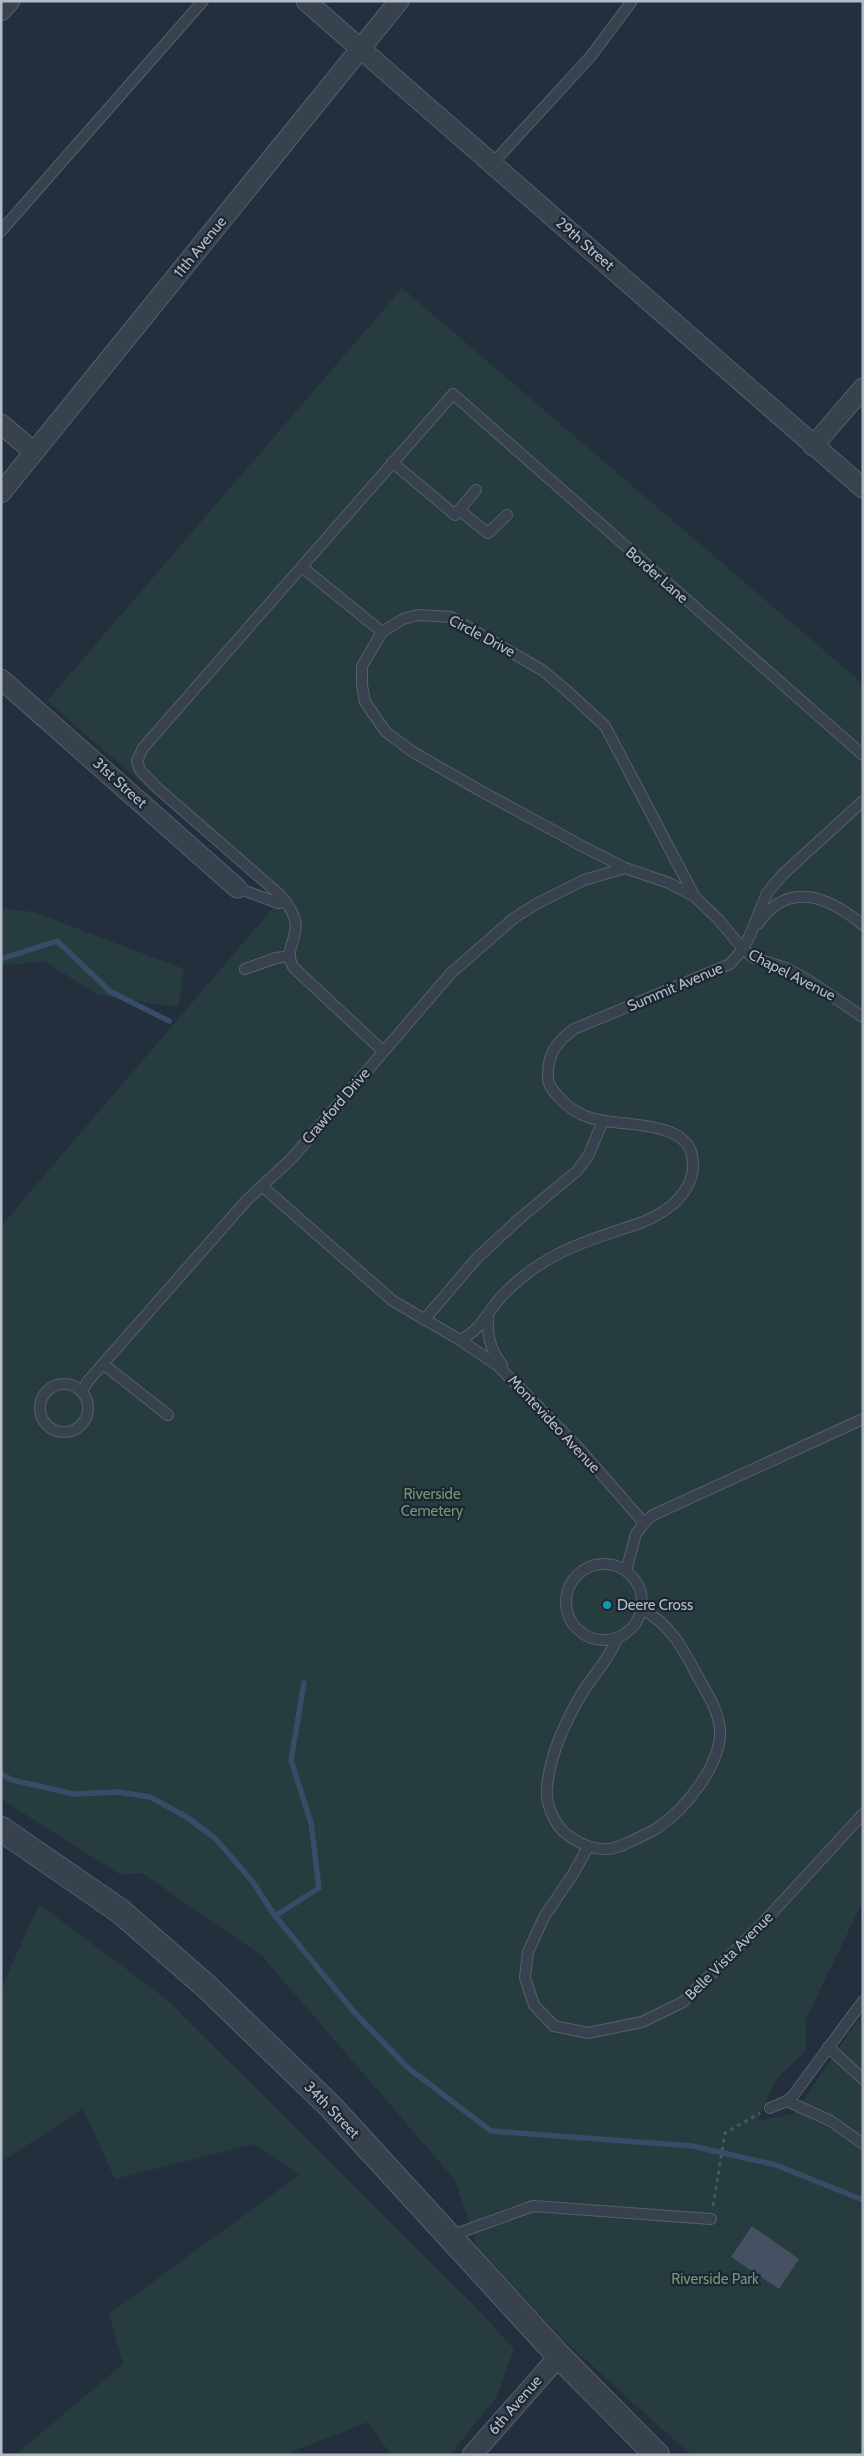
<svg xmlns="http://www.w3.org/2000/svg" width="864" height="2456" font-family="Cabin,sans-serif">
	<rect width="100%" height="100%" fill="#242f3e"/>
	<!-- green -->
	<g fill="#263c3f">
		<path d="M402,288L863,684V1901L806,2019V2050L777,2078L757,2121L794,2114L863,2013V2455H691L567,2343L477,2247L455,2180L262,1956L142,1873L121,1875L1,1799V1226L279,901L47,701Z"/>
		<path d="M1,908L34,912L184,969L178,1007L98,995L44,961L1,966Z"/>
		<path d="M39,1904L165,1998L473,2304L514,2349L496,2398L450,2455H391L368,2422L294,2451L291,2455H15L123,2364L109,2314L299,2175L255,2144L115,2179L83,2109L1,2162V1989Z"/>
	</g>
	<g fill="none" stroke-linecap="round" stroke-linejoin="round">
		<!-- stream -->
		<g stroke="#394c67" stroke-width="5.5">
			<path d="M1,959L57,941L111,992L169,1021"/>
			<path d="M1,1774L12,1780L74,1794L118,1792L150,1797L185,1816L215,1838L252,1881L275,1916L355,2013L407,2067L491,2131L692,2146L776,2165L863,2200"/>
			<path d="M275,1916L319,1888L311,1823L291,1760L304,1683"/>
		</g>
	</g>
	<!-- building -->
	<path fill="#455162" d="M752,2226L799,2259L779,2289L731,2257Z"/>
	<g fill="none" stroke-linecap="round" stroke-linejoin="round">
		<defs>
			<g id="service">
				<path d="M493,163L591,56L632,1"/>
				<path d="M1,231L203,1"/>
				<path d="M392,462L455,515L476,490"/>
				<path d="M459,510L488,533L507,515"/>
				<path d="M302,567L382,632"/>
				<path d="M237,888L278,903L286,902"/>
				<path d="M695,897L605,726L566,690L542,670L451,617L418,615L403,619L382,632L362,666V685L365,702L386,732L413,752L479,790L580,845L625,868L669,883L695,897L718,919L743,949L754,958L786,968L808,980L863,1017"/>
				<path d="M758,924C788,879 829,897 863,925"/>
				<path d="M245,969L276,958L290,956"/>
				<path d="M383,1051L293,967C280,941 314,933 280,895L155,786L140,770L137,761L143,748L453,394L863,755"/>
				<path d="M263,1187L393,1301L460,1340L497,1365L576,1445L644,1523L653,1515L863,1419"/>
				<path d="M488,1316C487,1336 490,1349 502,1365"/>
				<path d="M424,1320L477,1258L519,1219L577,1171L588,1156L603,1121"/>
				<path d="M460,1340C480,1331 487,1313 501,1297C517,1280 536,1265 558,1254C584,1240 615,1232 643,1222C664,1213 684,1200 691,1178C694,1170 693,1163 692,1155C684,1119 618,1127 591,1118C577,1114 566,1106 557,1095C550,1088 547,1082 548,1072C549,1051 558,1041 574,1029L730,964L743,949L750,935L767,893L782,875L863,801"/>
				<path d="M103,1364L168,1415"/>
				<circle cx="64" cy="1408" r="24"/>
				<path d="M82,1391L88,1381L246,1201L293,1157L451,973L514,918L538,903L584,880L625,868"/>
				<circle cx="604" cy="1602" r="38"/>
				<path d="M626,1571L636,1534L644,1523"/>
				<path d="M617,1638C609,1660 592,1676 581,1695C565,1722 550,1756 547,1787C545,1802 554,1823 564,1832C576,1842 589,1849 605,1849C614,1850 625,1844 634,1840C641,1836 650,1833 657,1828C685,1810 722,1764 720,1729C718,1710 707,1693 698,1677C684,1650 669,1622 641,1609"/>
				<path d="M588,1847L573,1874L544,1917L528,1952L525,1978L534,2005L554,2026L588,2033L642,2022L683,2002L760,1926L863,1814"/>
				<path d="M828,2047L863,2079"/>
				<path d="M787,2101L831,2121L863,2144"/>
				<path d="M770,2108L787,2101L792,2097L863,2001"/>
				<path d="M450,2236L533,2206L711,2219"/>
			</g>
			<g id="minor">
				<path d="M306,1L863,488"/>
				<path d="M1,11L10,1"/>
				<path d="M1,424L34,452"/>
				<path d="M813,446L863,388"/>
				<path d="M1,493L399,1"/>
				<path d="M1,679L237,888"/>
				<path d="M472,2455L559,2356"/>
			</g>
			<path id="tertiary" d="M1,1829L120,1911L207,1987L331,2107L559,2356L657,2455"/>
		</defs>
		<!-- service casing -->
		<use href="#service" stroke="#565f6c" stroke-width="12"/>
		<!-- minor casing -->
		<use href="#minor" stroke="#565f6c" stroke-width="21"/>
		<!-- tertiary casing -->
		<use href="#tertiary" stroke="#565f6c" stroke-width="26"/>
		<!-- path -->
		<path stroke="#44595c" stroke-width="3" stroke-dasharray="4 4" stroke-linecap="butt" d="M713,2206L725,2133L760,2113"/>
		<!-- service -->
		<use href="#service" stroke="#38414e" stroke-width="10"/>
		<!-- minor -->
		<use href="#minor" stroke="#38414e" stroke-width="19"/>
		<!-- tertiary -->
		<use href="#tertiary" stroke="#38414e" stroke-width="24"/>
	</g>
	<!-- markers -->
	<circle fill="#0f9aa8" stroke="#1d2633" stroke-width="2" cx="607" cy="1605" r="5"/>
	<g text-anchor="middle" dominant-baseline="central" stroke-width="4.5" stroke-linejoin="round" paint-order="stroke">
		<!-- street labels -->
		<g font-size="15" fill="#b4bcc9" stroke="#1d2633">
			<text transform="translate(585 244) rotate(41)">29th Street</text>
			<text transform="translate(200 247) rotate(-51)">11th Avenue</text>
			<text transform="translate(657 575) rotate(41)">Border Lane</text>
			<text transform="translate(482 636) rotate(28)">Circle Drive</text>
			<text transform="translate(120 783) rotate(42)">31st Street</text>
			<text transform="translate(792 975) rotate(27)">Chapel Avenue</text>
			<text transform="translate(675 987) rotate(-23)">Summit Avenue</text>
			<text transform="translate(336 1106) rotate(-49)">Crawford Drive</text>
			<text transform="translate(554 1424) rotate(47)">Montevideo Avenue</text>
			<text transform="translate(729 1956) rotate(-45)">Belle Vista Avenue</text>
			<text transform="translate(332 2110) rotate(46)">34th Street</text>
			<text transform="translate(515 2405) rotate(-49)">6th Avenue</text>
		</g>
		<!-- park labels -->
		<g font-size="15" fill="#6b9a76" stroke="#1d2633">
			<text x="432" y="1494">Riverside<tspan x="432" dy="17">Cemetery</tspan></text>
			<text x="715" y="2279">Riverside Park</text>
		</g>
		<!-- poi labels -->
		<g font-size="15" fill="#b4bcc9" stroke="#1d2633" text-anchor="start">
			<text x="617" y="1605">Deere Cross</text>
		</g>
	</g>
	<!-- border -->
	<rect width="864" height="2456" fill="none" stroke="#b4bcc9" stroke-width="5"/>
</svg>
